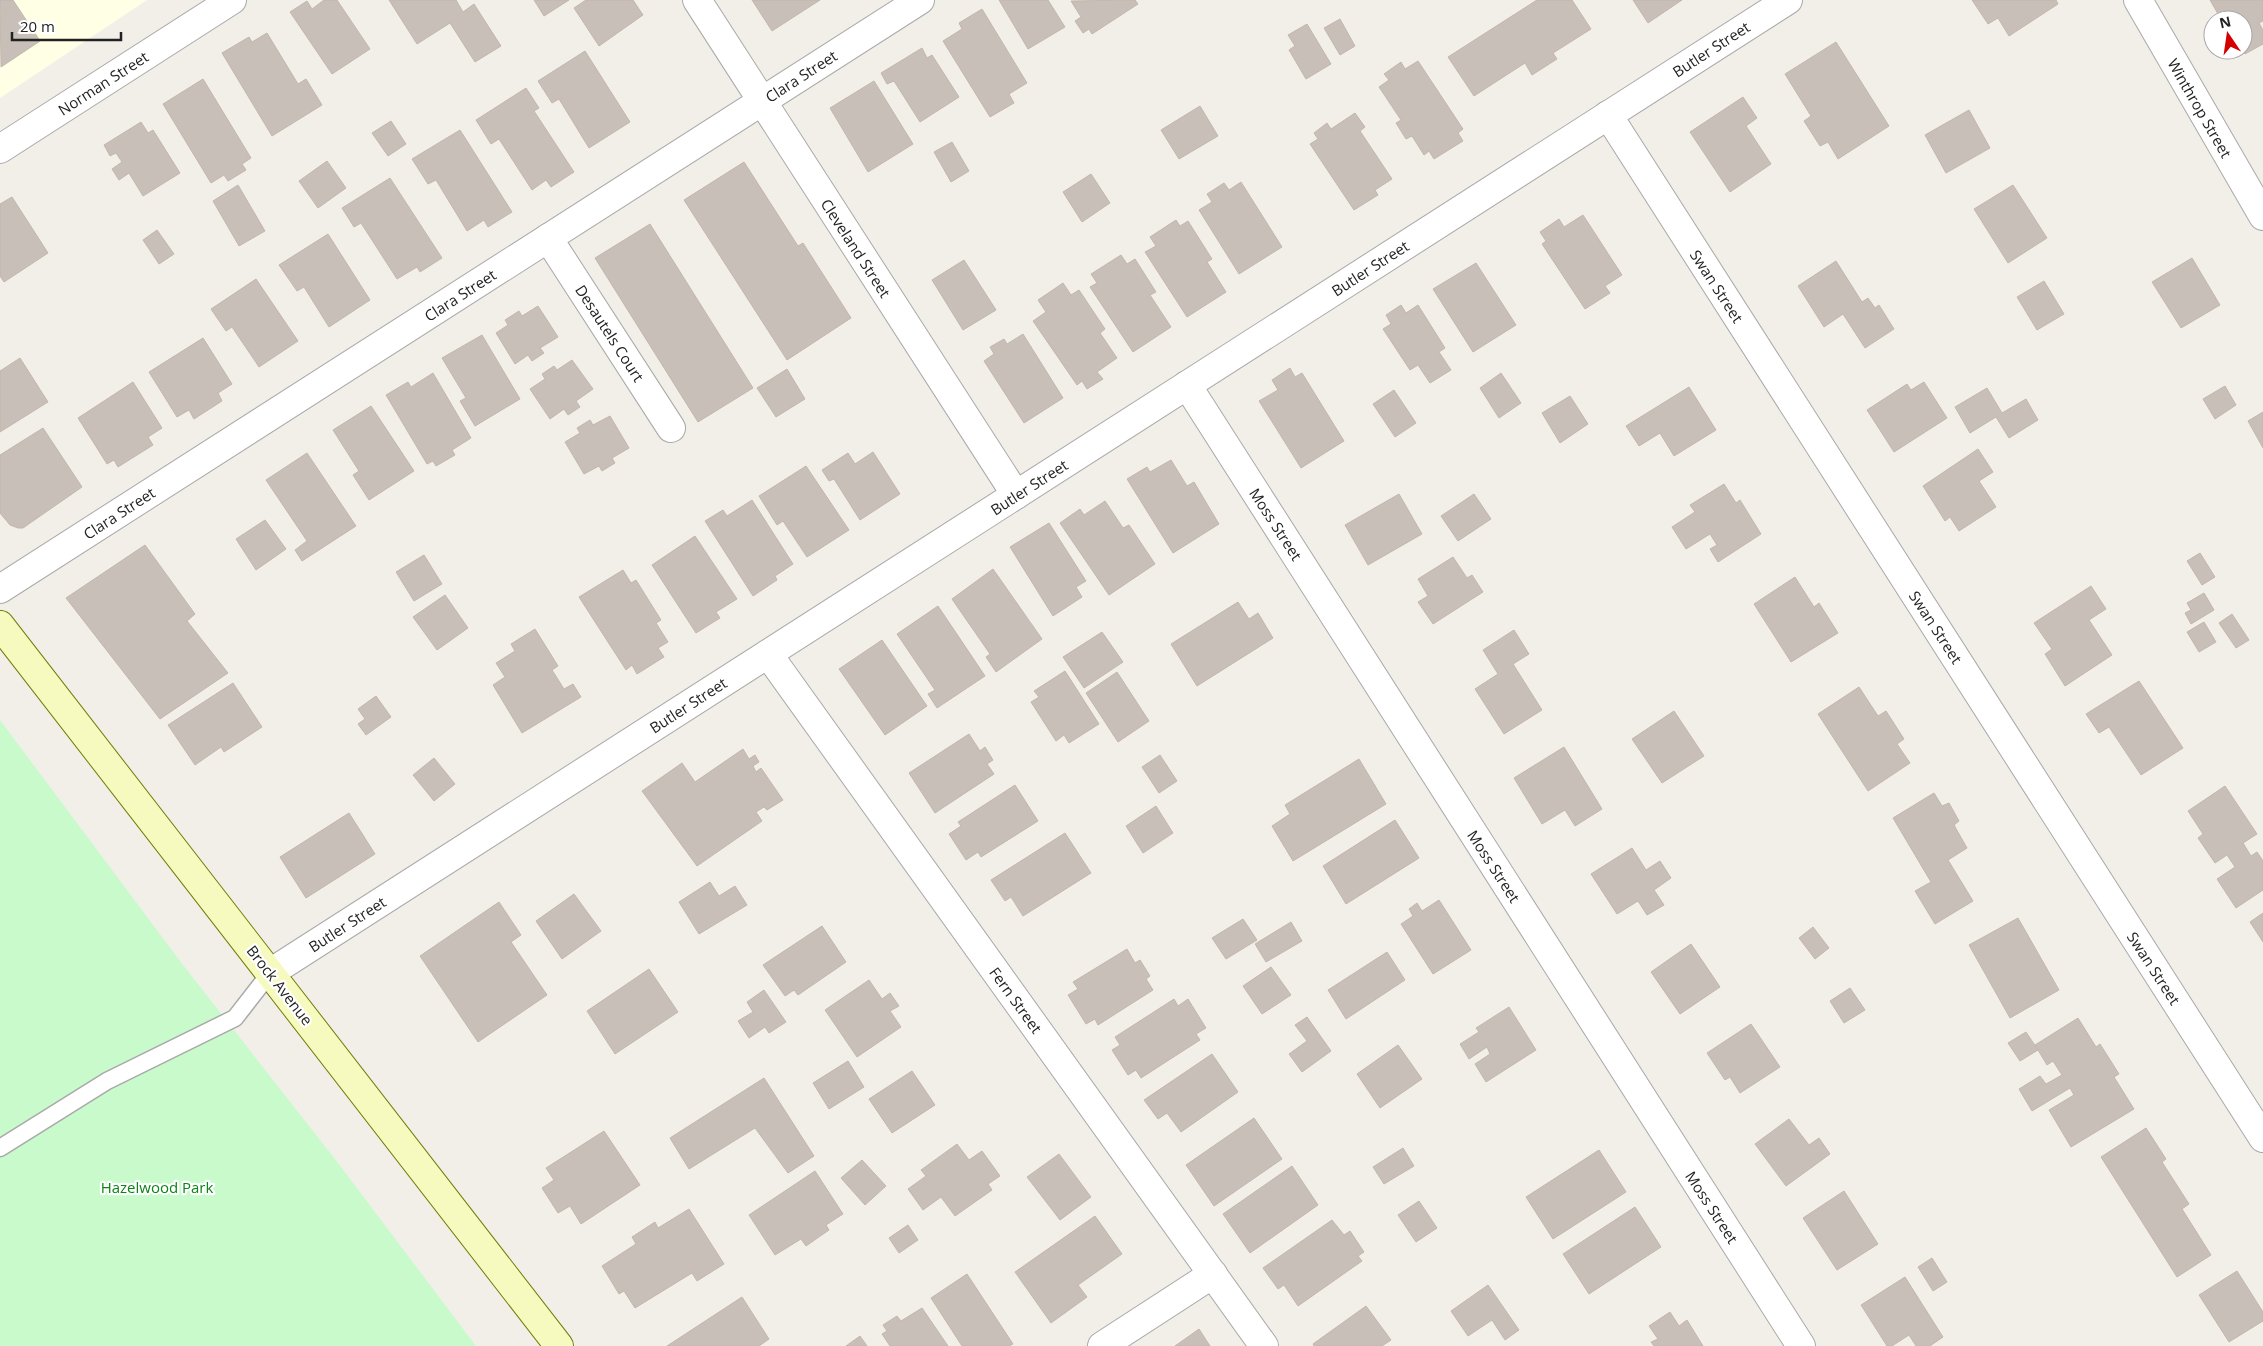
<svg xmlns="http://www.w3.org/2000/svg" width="2263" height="1346" font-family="'Open Sans',sans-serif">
	<rect width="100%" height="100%" fill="#f2efe9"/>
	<!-- education -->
	<path fill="#ffffe5" d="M0,0H147L0,98Z"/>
	<!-- park -->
	<path fill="#c8facc" d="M0,720L183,965L338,1163L476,1346H0Z"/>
	<!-- building -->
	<g fill="#c7bfb8" stroke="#c4b6ab">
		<path d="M0,0H13L40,41L1,67Z"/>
		<path d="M324,0H337L370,49L332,74L290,12L307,1L312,9Z"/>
		<path d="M389,0H456L463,12L474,4L501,46L475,62L450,23L417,44Z"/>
		<path d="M534,0H569L544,16Z"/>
		<path d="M586,0H633L643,15L599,46L574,8Z"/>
		<path d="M752,0H820L772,31Z"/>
		<path d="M999,0H1048L1065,27L1028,49Z"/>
		<path d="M1135,0L1138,4L1092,34L1089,29L1083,33L1075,21L1081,17L1071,1Z"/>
		<path d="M1537,0H1572L1591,29L1553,53L1557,59L1532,75L1525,63L1474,96L1448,57Z"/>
		<path d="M1633,0H1682L1648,23Z"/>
		<path d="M1972,0H2056L2058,4L2009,36L1998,18L1988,24Z"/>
		<path d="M2210,0H2263V21L2259,23L2263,30V44L2245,54L2243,49V20H2213V24L2210,19L2218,14Z"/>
		<path d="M982,9L1027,83L1009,94L1014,103L990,117L943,41L962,29L959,23Z"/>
		<path d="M1340,19L1355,46L1340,55L1324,28Z"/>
		<path d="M1307,24L1331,64L1306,79L1289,50L1295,46L1288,35Z"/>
		<path d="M267,33L298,84L306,79L322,105L272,136L222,53L249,37L252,42Z"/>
		<path d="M1836,42L1889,126L1838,159L1828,142L1820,146L1804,121L1811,116L1785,74Z"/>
		<path d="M922,48L927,58L932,55L959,97L920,122L894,81L887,84L881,73Z"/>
		<path d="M585,51L630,122L589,148L559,99L552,103L538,81Z"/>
		<path d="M1418,61L1463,129L1458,133L1463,141L1434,159L1429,151L1424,155L1412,136L1406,139L1396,123L1401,120L1379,87L1389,80L1384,74L1401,62L1405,69Z"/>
		<path d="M203,79L251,158L242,164L246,170L228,181L224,175L211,183L163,104Z"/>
		<path d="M874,81L913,144L868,172L830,108Z"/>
		<path d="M526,88L539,108L534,111L574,172L551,187L546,180L532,190L499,139L491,144L476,120Z"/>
		<path d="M1743,97L1757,118L1746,126L1771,164L1730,192L1690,132Z"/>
		<path d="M1200,106L1218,136L1179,159L1161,130Z"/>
		<path d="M1969,110L1990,148L1946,173L1925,135Z"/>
		<path d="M1355,113L1365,127L1360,131L1392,179L1375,190L1378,195L1354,210L1310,144L1318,139L1314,133L1327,123L1331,129Z"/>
		<path d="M391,121L406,144L388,156L372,133Z"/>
		<path d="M141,122L148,133L153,130L180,173L143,196L129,173L119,180L112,169L122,162L116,153L110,156L104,145Z"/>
		<path d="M460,130L512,212L488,227L484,220L467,231L436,180L428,184L412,159Z"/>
		<path d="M952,142L969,171L951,182L934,152Z"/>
		<path d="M327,161L346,188L318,208L299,181Z"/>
		<path d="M744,162L798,246L803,243L851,318L787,360L684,200Z"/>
		<path d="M1091,174L1110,203L1082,222L1063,192Z"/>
		<path d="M390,178L442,258L420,272L417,267L397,279L361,223L354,227L342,208Z"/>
		<path d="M1241,182L1282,247L1239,274L1199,210L1212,202L1207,194L1224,183L1229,190Z"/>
		<path d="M238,185L265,231L239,246L213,201Z"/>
		<path d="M2013,185L2047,238L2008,263L1974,209Z"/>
		<path d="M12,197L48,253L4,282L0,276V204Z"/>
		<path d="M1583,215L1622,275L1605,286L1610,293L1585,309L1542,244L1546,241L1540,232L1559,219L1564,227Z"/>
		<path d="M1176,220L1180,226L1188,221L1212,259L1207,262L1226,292L1187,317L1145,252L1156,246L1150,237Z"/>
		<path d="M650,224L753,388L698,422L595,258Z"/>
		<path d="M157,230L174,254L159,264L143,240Z"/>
		<path d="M328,234L370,300L329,327L304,287L297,291L279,265Z"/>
		<path d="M1121,255L1127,264L1135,259L1156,292L1150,295L1171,327L1133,352L1090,287L1097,283L1091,274Z"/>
		<path d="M2192,258L2220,305L2181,328L2152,282Z"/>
		<path d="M964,260L996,310L963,330L932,280Z"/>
		<path d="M1836,261L1862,302L1868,298L1875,308L1879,305L1894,329L1865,348L1843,314L1824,327L1798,286Z"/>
		<path d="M1476,263L1516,325L1473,352L1433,289Z"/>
		<path d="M256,279L298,341L259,367L232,327L226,331L211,309Z"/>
		<path d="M2044,281L2064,314L2037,330L2017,297Z"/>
		<path d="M1063,283L1071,295L1079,290L1105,329L1100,333L1117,358L1097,372L1103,379L1087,389L1082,381L1077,385L1033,321L1046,312L1038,300Z"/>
		<path d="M1401,305L1406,313L1418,305L1445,348L1439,352L1451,370L1430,383L1418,365L1410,370L1383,329L1391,324L1386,315Z"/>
		<path d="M538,306L558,337L540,348L544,353L532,361L528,355L515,364L496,333L508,325L505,320L519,311L522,316Z"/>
		<path d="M1023,334L1063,398L1024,423L984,361L994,354L990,347L1004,339L1007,344Z"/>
		<path d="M482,335L520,399L475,426L460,401L466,398L442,358Z"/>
		<path d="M203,338L232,384L218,393L222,401L194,419L189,410L177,417L149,372Z"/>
		<path d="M20,358L48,402L0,432V371Z"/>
		<path d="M572,360L593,389L576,401L580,407L568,415L564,409L550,419L530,389L545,379L542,374L554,366L557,370Z"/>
		<path d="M1290,368L1295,377L1302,373L1344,441L1301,468L1259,401L1278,390L1272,380Z"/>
		<path d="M787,369L805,399L776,417L757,388Z"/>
		<path d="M433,373L471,438L452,450L455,455L436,466L433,461L427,464L386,395L408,382L411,387Z"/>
		<path d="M1501,373L1521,403L1499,418L1480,388Z"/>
		<path d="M133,382L162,428L148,437L153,445L118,467L114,460L107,464L78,418Z"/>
		<path d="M1924,382L1947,418L1894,452L1867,410L1907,384L1911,390Z"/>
		<path d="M2225,386L2236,405L2215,419L2203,399Z"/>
		<path d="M1689,387L1716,430L1674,456L1660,433L1639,446L1626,426Z"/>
		<path d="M1987,388L2002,413L2026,399L2038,420L2009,438L1996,417L1970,433L1955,407Z"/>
		<path d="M1394,390L1416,423L1395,437L1373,404Z"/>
		<path d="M1570,396L1588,424L1560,443L1542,413Z"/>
		<path d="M371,406L414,471L369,500L353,475L359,471L333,430Z"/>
		<path d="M2263,412V448L2248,421Z"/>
		<path d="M610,416L629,448L612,458L615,463L602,471L599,466L584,474L565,442L580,433L577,428L590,420L593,425Z"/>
		<path d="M43,428L82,487L23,528H18L10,525L0,513V455Z"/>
		<path d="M1978,449L1993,472L1979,481L1996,507L1959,531L1950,517L1945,521L1923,486Z"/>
		<path d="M873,452L900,494L860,520L834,479L829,481L822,470L848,453L855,464Z"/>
		<path d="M307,453L356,526L302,561L295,550L307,541L266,480Z"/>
		<path d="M1171,460L1187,486L1194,482L1219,524L1173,553L1127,479L1147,467L1150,472Z"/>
		<path d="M806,466L849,530L807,557L783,521L777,525L759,496Z"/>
		<path d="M1724,484L1736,503L1740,500L1761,534L1718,562L1710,549L1717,545L1710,534L1686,549L1672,527L1695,512L1690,505Z"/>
		<path d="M1399,494L1422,534L1368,565L1345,525Z"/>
		<path d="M1474,494L1491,519L1458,541L1441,516Z"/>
		<path d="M752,500L793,564L775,576L777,580L753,596L705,521L723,510L727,516Z"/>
		<path d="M1105,501L1123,528L1129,525L1155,564L1109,595L1060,523L1080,509L1084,515Z"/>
		<path d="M265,520L286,549L256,570L236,539Z"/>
		<path d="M1049,523L1086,581L1076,587L1082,597L1053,616L1010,547Z"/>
		<path d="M695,536L737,599L716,612L720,618L696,633L652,565Z"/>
		<path d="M145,545L195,614L187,621L228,673L160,719L66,598Z"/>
		<path d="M2200,553L2215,577L2202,585L2187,561Z"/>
		<path d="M424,555L442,584L414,601L396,572Z"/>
		<path d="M1453,557L1467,578L1472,575L1483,592L1433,624L1418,602L1428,596L1418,579Z"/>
		<path d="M993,569L1042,639L996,672L986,657L990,654L952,599Z"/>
		<path d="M623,570L631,583L636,580L661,620L656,623L668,642L658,648L664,657L637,674L632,665L626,670L579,597Z"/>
		<path d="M1795,577L1814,607L1819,603L1838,633L1791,662L1754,604Z"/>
		<path d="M2091,586L2106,609L2089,620L2112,655L2065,686L2045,654L2052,649L2034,623Z"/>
		<path d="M2204,593L2214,610L2191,624L2185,613L2191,610L2187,603Z"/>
		<path d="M445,595L468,628L437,650L413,617Z"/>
		<path d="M1238,602L1249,619L1258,613L1273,638L1197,686L1171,644Z"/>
		<path d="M938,606L985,676L937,708L928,694L935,690L897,634Z"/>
		<path d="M2232,614L2249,640L2236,648L2219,623Z"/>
		<path d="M2204,622L2216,642L2199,652L2187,632Z"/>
		<path d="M535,629L558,666L552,670L564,689L573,684L581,697L522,733L493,685L505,677L496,663L515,651L511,644Z"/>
		<path d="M1514,630L1529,654L1513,664L1542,710L1504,734L1475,689L1498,674L1483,650Z"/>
		<path d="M1102,632L1123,662L1084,688L1063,657Z"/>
		<path d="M882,640L927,706L885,735L839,669Z"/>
		<path d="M1065,671L1099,724L1069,743L1064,735L1056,741L1031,702L1039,697L1034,691Z"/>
		<path d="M1117,672L1149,721L1118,742L1086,693Z"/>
		<path d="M2139,681L2183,748L2141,775L2109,727L2099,733L2086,714Z"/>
		<path d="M233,683L262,727L224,752L221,747L195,765L168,725Z"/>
		<path d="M1859,687L1878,716L1886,711L1904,739L1897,744L1910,763L1868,791L1818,714Z"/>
		<path d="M376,696L391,717L366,735L358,724L365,719L358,709Z"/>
		<path d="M1674,711L1704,756L1662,783L1632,739Z"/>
		<path d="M969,734L980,751L985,747L993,760L987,764L994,774L935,813L909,773Z"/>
		<path d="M1564,747L1602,809L1575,826L1565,810L1542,824L1514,778Z"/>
		<path d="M743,749L749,759L755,755L759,762L753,766L756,772L761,768L783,800L767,810L764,807L756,812L762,821L697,866L642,791L682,763L695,782Z"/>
		<path d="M1160,755L1177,781L1159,793L1142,767Z"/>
		<path d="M434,758L455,784L434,801L413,775Z"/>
		<path d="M1359,759L1386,804L1293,861L1272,826L1290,814L1285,805Z"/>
		<path d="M1015,785L1038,821L981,857L978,852L966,860L949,834L961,826L958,822Z"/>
		<path d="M2225,786L2257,834L2243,843L2251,856L2257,852L2263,861V890L2236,908L2217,879L2235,867L2227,855L2215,863L2198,838L2203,834L2188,811Z"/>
		<path d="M1934,793L1942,806L1949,803L1959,821L1954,825L1967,848L1948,860L1973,901L1935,924L1915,891L1931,882L1893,818Z"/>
		<path d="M1156,806L1173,833L1143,853L1126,826Z"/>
		<path d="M349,813L375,854L306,898L280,857Z"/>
		<path d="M1395,820L1419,858L1346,904L1323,866Z"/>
		<path d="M1065,833L1091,873L1023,916L1011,897L1005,901L991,880Z"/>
		<path d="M1632,848L1646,870L1660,861L1671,878L1654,890L1664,905L1647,915L1638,901L1617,914L1591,874Z"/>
		<path d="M710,882L719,896L735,886L747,905L699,934L679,902Z"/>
		<path d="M574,894L601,931L562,959L536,921Z"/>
		<path d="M1439,900L1471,950L1433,974L1401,924L1413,916L1409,909L1417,903L1422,911Z"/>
		<path d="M499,902L521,935L511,942L547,995L478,1042L420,956Z"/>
		<path d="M2263,913V942L2250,922Z"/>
		<path d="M2018,918L2059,990L2010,1018L1969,945Z"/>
		<path d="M1243,919L1257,940L1226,959L1212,938Z"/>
		<path d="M1291,922L1302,941L1266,962L1255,944Z"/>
		<path d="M822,926L846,962L798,995L794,990L785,996L763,965Z"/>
		<path d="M1813,927L1829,948L1815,959L1799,938Z"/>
		<path d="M1691,944L1720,987L1680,1014L1651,972Z"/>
		<path d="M1127,949L1135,963L1140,960L1150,976L1146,979L1153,990L1098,1025L1095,1019L1086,1024L1068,995L1078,989L1073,982Z"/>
		<path d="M1387,952L1405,980L1346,1019L1328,990Z"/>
		<path d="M1271,967L1291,995L1262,1014L1243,986Z"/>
		<path d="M649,969L678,1012L615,1054L587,1011Z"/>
		<path d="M869,980L882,999L890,993L899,1006L890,1011L901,1027L857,1057L825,1010Z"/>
		<path d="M1850,988L1865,1010L1844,1023L1830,1001Z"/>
		<path d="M764,990L786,1022L769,1033L765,1027L749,1038L738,1021L753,1012L747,1002Z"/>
		<path d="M1174,999L1178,1006L1188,999L1206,1028L1196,1034L1200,1040L1141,1078L1136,1070L1128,1075L1112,1050L1120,1045L1115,1037Z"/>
		<path d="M1509,1007L1536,1050L1486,1082L1475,1064L1490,1054L1487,1047L1469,1059L1460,1044L1479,1032L1476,1028Z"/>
		<path d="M1307,1017L1331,1051L1302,1072L1289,1054L1307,1041L1295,1025Z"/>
		<path d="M2078,1018L2096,1047L2100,1044L2119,1074L2114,1077L2134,1109L2071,1147L2049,1110L2074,1095L2070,1088L2032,1111L2019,1089L2040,1076L2046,1084L2062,1075L2053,1061L2047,1065L2035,1045Z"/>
		<path d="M1751,1024L1780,1067L1740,1093L1730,1077L1725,1080L1707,1053Z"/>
		<path d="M2026,1032L2038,1050L2020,1061L2008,1043Z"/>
		<path d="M1398,1045L1422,1079L1380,1108L1357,1074Z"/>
		<path d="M1212,1054L1238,1092L1181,1132L1167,1113L1158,1119L1144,1100Z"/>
		<path d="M848,1061L864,1087L829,1109L813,1083Z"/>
		<path d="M912,1071L935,1105L892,1133L869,1099Z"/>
		<path d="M764,1078L814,1156L788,1173L755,1128L689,1169L670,1138Z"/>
		<path d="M1254,1118L1282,1159L1214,1206L1186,1165Z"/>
		<path d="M1789,1119L1809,1145L1819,1138L1830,1154L1786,1186L1755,1144Z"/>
		<path d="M2146,1128L2166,1159L2162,1162L2189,1204L2182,1209L2211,1255L2177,1277L2101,1157Z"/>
		<path d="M604,1131L640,1185L581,1224L570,1206L558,1213L542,1188L554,1180L546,1168Z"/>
		<path d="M957,1144L969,1160L982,1151L1000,1176L988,1184L992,1190L955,1216L941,1197L923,1210L908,1189L926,1176L921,1170Z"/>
		<path d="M1403,1148L1414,1166L1384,1184L1373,1167Z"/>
		<path d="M1599,1150L1626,1192L1553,1239L1526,1197Z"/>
		<path d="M1059,1154L1091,1197L1060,1220L1027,1177Z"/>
		<path d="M862,1160L886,1186L865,1205L841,1178Z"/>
		<path d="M1292,1166L1318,1205L1250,1253L1223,1214Z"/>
		<path d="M815,1171L843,1214L826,1225L829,1230L806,1246L801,1239L775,1255L749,1215Z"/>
		<path d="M1844,1191L1878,1244L1837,1270L1803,1218Z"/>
		<path d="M1419,1201L1437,1228L1416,1242L1398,1215Z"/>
		<path d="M1635,1207L1661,1247L1589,1294L1563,1254Z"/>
		<path d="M689,1209L724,1264L697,1281L692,1273L635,1308L624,1291L619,1294L602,1266L636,1244L632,1237L655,1222L658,1228Z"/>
		<path d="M1095,1216L1122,1254L1078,1285L1087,1297L1051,1323L1015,1272Z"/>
		<path d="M1332,1220L1344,1235L1350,1231L1364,1252L1358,1256L1362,1261L1298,1306L1284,1285L1278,1289L1263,1268Z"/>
		<path d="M908,1225L918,1240L899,1253L889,1238Z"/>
		<path d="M1932,1258L1947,1282L1933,1291L1918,1267Z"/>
		<path d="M2237,1271L2263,1312V1321L2229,1342L2199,1295Z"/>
		<path d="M967,1274L1013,1344L1009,1346H962L931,1298Z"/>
		<path d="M1905,1277L1943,1337L1930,1346H1916L1909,1335L1892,1346H1887L1861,1305Z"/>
		<path d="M1488,1285L1519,1330L1505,1340L1492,1320L1468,1336L1451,1311Z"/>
		<path d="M742,1297L769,1339L759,1346H667Z"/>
		<path d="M1366,1306L1391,1340L1382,1346H1314L1313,1344Z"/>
		<path d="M922,1308L948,1346H890L882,1334L887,1331L883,1325L897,1316L901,1321Z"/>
		<path d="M1670,1312L1679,1326L1687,1320L1703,1346H1654L1651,1342L1658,1339L1649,1326Z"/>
		<path d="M1199,1329L1210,1346H1175Z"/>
		<path d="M860,1336L867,1346H846Z"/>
	</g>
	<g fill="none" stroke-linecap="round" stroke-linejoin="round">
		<defs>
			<path id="lane" d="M0,1148L107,1081L235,1018L270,973"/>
			<g id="street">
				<path d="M697,0L1016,495"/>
				<path d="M2138,0L2263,216"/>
				<path d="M1608,115L2263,1138"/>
				<path d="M0,149L232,0"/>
				<path d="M548,238L671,428"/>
				<path d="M1187,385L1801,1346"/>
				<path d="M0,589L920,0"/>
				<path d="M768,654L1264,1346"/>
				<path d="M270,973L1788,0"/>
				<path d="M1102,1346L1213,1274"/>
			</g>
			<path id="secondary" d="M0,625L559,1346"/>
		</defs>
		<!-- lane casing -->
		<use href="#lane" stroke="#a9a9a9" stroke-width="19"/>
		<!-- street casing -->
		<use href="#street" stroke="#a9a9a9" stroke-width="30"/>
		<!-- secondary casing -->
		<use href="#secondary" stroke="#707d05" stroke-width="30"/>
		<!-- lane -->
		<use href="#lane" stroke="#fff" stroke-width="16"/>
		<!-- street -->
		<use href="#street" stroke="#fff" stroke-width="28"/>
		<!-- secondary -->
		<use href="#secondary" stroke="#f7fabf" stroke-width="28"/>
	</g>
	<g text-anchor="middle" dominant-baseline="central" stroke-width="4.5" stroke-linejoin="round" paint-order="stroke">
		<!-- street labels -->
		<g font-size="15" fill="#222" stroke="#fff">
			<text transform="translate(1711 49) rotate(-33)">Butler Street</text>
			<text transform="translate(801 76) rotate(-33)">Clara Street</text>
			<text transform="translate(103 83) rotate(-33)">Norman Street</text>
			<text transform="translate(2200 108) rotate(60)">Winthrop Street</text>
			<text transform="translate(856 248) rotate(57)">Cleveland Street</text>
			<text transform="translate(1370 268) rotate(-33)">Butler Street</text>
			<text transform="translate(1717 286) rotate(57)">Swan Street</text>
			<text transform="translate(460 295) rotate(-33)">Clara Street</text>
			<text transform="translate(610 333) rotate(57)">Desautels Court</text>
			<text transform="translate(1029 487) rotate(-33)">Butler Street</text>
			<text transform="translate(119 513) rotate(-33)">Clara Street</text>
			<text transform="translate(1276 524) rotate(57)">Moss Street</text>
			<text transform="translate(1936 627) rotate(57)">Swan Street</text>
			<text transform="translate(688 705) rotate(-33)">Butler Street</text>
			<text transform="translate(1494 866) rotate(57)">Moss Street</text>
			<text transform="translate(347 924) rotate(-33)">Butler Street</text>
			<text transform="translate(2154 968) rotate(57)">Swan Street</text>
			<text transform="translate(280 985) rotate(52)">Brock Avenue</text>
			<text transform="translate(1016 1000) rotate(54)">Fern Street</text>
			<text transform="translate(1712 1207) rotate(57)">Moss Street</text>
		</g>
		<!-- park labels -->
		<g font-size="15" fill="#0c8416" stroke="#fff">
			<text x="157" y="1187">Hazelwood Park</text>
		</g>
	</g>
	<!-- north arrow -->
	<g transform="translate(2228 35) rotate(347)"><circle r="24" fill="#ffffff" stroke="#a7a7a7"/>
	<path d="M0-4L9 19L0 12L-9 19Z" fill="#d40000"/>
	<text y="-8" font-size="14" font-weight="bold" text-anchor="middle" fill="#222222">N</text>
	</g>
	<!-- scale -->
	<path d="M12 32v8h109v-8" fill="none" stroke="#222222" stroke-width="2.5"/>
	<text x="20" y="32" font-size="15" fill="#222222" stroke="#ffffff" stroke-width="4" paint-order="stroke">20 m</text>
</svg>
